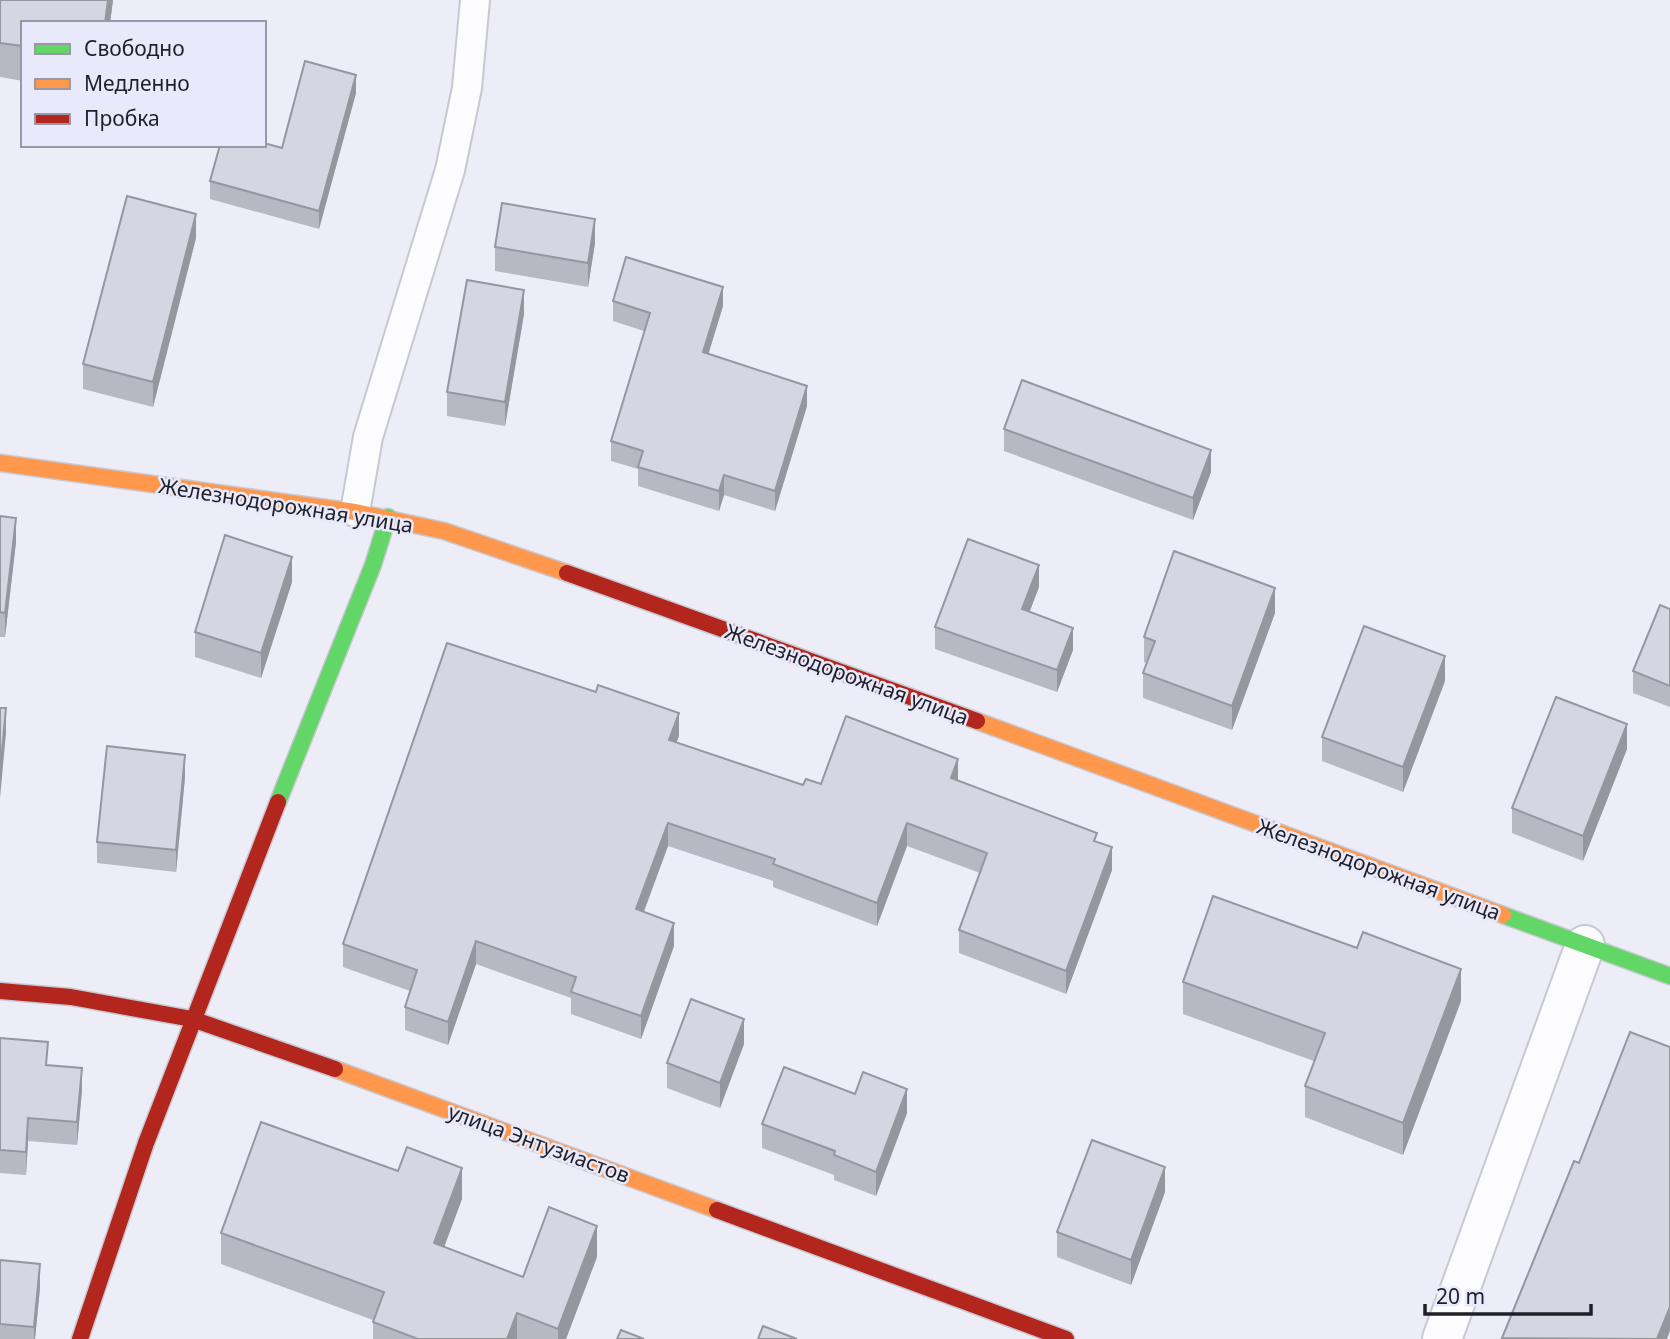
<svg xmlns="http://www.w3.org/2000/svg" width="1670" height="1339" font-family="'Noto Sans',sans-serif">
	<rect width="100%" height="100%" fill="#ededf8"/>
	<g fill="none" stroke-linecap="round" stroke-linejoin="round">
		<defs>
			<path id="lane" d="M355,512L368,437L450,170L467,88L475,0"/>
			<path id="street" d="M1442,1339L1585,945"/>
			<g id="fast">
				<path d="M278,802L373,565L388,517"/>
				<path d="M1503,915L1670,976"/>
			</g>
			<g id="slow">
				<path d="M0,463L355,512L444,531L567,573"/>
				<path d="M977,721L1503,915"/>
				<path d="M335,1069L717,1210"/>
			</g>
			<g id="jam">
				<path d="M567,573L977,721"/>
				<path d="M0,991L71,997L192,1019L335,1069"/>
				<path d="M717,1210L1066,1339"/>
				<path d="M80,1339L146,1143L278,802"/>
			</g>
		</defs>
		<!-- lane casing -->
		<use href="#lane" stroke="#c8c8d1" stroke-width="32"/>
		<!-- street casing -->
		<use href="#street" stroke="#c8c8d1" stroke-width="42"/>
		<!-- fast casing -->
		<use href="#fast" stroke="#c8c8d1" stroke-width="19"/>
		<!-- slow casing -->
		<use href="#slow" stroke="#c8c8d1" stroke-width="19"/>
		<!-- jam casing -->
		<use href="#jam" stroke="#c8c8d1" stroke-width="19"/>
		<!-- lane -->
		<use href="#lane" stroke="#fcfcfe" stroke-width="28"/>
		<!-- street -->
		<use href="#street" stroke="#fcfcfe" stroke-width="38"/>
		<!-- fast -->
		<use href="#fast" stroke="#63d668" stroke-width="16"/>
		<!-- slow -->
		<use href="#slow" stroke="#ff974d" stroke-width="16"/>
		<!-- jam -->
		<use href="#jam" stroke="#b3261e" stroke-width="16"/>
	</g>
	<!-- wall -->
	<g fill="#b8b8c3">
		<path d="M0,0H113L110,23H23V81L0,77Z"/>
		<path d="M356,93L319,229L210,199V181L282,148Z"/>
		<path d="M196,238L153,407L83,389V364Z"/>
		<path d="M595,243L588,287L495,271V247Z"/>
		<path d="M613,301L723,306L708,354L807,406L775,511L724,495L719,511L638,486V469L611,461V441L644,331L613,321Z"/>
		<path d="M524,314L505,426L447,416V392Z"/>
		<path d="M1004,429L1211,472L1193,520L1004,451Z"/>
		<path d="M0,516L16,542L5,637H0Z"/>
		<path d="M292,582L261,678L195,657V632Z"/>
		<path d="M1039,587L1029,612L1073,650L1057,692L935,649V627Z"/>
		<path d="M1670,609V707L1633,693V671Z"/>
		<path d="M1275,613L1232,730L1143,698V673L1147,663L1144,662V637Z"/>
		<path d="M1445,681L1403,792L1322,761V737Z"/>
		<path d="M679,736L676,743L803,785L958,781L1097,842L1112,870L1066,994L959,953V930L980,873L907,846L877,926L773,887V881L668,846L644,912L674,946L641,1039L571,1014V998L476,964L448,1045L405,1030V1007L410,991L343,967V944Z"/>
		<path d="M1627,749L1583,861L1512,833V808Z"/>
		<path d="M185,777L176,872L97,863V842Z"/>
		<path d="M1183,982L1461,1001L1403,1155L1305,1117V1086L1314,1061L1183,1014Z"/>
		<path d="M0,1038L48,1065L82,1090L77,1145L28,1141L26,1175L0,1173Z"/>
		<path d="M744,1044L720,1108L667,1088V1063Z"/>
		<path d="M907,1113L876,1196L834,1180V1175L762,1148V1124Z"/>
		<path d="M1165,1192L1131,1285L1057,1257V1232Z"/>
		<path d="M462,1199L444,1247L523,1277L597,1257L566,1339H373V1320L221,1264V1233Z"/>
		<path d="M0,1260L40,1288L35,1339H0Z"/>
	</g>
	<!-- shaded-wall -->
	<g fill="#96969f">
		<path d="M108,0H113L110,23H105Z"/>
		<path d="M356,75V93L319,229V211Z"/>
		<path d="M196,214V238L153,407V382Z"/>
		<path d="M595,219V243L588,287V263Z"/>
		<path d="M723,287V306L703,372V352Z"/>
		<path d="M524,290V314L505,426V402Z"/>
		<path d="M807,386V406L775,511V491Z"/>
		<path d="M1211,450V472L1193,520V498Z"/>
		<path d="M724,475V495L719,511V491Z"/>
		<path d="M16,518V542L5,637V613Z"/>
		<path d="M292,557V582L261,678V653Z"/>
		<path d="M1039,565V587L1022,632V609Z"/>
		<path d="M1275,588V613L1232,730V706Z"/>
		<path d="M1073,628V650L1057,692V670Z"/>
		<path d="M1445,656V681L1403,792V767Z"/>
		<path d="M6,708V733L0,798V773Z"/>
		<path d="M679,713V736L669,763V740Z"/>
		<path d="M1627,724V749L1583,861V836Z"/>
		<path d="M185,755V777L176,872V850Z"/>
		<path d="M958,759V782L951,778Z"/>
		<path d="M668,823V846L636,932V909Z"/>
		<path d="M907,823V846L877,926V903Z"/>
		<path d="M1112,847V870L1066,994V971Z"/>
		<path d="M674,923V946L641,1039V1016Z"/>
		<path d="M476,941V964L448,1045V1022Z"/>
		<path d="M1461,969V1001L1403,1155V1123Z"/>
		<path d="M744,1019V1044L720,1108V1083Z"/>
		<path d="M82,1068V1090L77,1145V1122Z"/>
		<path d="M907,1089V1113L876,1196V1172Z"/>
		<path d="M28,1118V1141L26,1175V1152Z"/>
		<path d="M1165,1167V1192L1131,1285V1260Z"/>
		<path d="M462,1168V1199L434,1274V1243Z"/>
		<path d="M597,1226V1257L566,1339H558V1329Z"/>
		<path d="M40,1264V1288L35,1339H34V1327Z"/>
		<path d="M1670,1307V1331L1667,1339H1657Z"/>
		<path d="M517,1313V1339H507Z"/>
	</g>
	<!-- building -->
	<g fill="#d6d6e3" stroke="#96969f" stroke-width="2">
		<path d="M0,0H108L105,23H23V46L0,43Z"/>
		<path d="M305,61L356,75L319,211L210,181L220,145H264V143L282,148Z"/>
		<path d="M127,196L196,214L153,382L83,364Z"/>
		<path d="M502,203L595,219L588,263L495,247Z"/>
		<path d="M626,257L723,287L703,352L807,386L775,491L724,475L719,491L638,467L643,451L611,441L650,313L613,301Z"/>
		<path d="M467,280L524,290L505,402L447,392Z"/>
		<path d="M1022,380L1211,450L1193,498L1004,429Z"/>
		<path d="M0,516L16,518L5,613L0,612Z"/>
		<path d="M225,535L292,557L261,653L195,632Z"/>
		<path d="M968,539L1039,565L1022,609L1073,628L1057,670L935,627Z"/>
		<path d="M1174,551L1275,588L1232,706L1143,673L1155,641L1144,637Z"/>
		<path d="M1660,605L1670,609V686L1633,671Z"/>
		<path d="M1364,626L1445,656L1403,767L1322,737Z"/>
		<path d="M447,643L596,692L598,685L679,713L669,740L803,785L806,779L821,784L846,716L958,759L951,778L1097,833L1094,841L1112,847L1066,971L959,930L987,853L907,823L877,903L773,864L775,859L668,823L636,909L674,923L641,1016L571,992L576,977L476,941L448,1022L405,1007L417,970L343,944Z"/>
		<path d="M1556,697L1627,724L1583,836L1512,808Z"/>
		<path d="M0,708H6L0,773Z"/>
		<path d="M107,746L185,755L176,850L97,842Z"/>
		<path d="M1213,896L1357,948L1363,932L1461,969L1403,1123L1305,1086L1325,1033L1183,982Z"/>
		<path d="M691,999L744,1019L720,1083L667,1063Z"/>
		<path d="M1630,1032L1670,1047V1307L1657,1339L1502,1338L1574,1161L1579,1163Z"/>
		<path d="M0,1038L48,1042L46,1065L82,1068L77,1122L28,1118L26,1152L0,1150Z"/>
		<path d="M784,1067L855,1094L863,1072L907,1089L876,1172L834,1155L835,1151L762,1124Z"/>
		<path d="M261,1122L398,1171L407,1147L462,1168L434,1243L523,1277L549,1207L597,1226L558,1329L517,1313L507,1339H418L373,1322L384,1292L221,1233Z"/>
		<path d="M1092,1140L1165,1167L1131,1260L1057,1232Z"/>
		<path d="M0,1260L40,1264L34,1327L0,1324Z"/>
		<path d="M763,1326L797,1339H758Z"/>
		<path d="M621,1330L644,1339H617Z"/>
	</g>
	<g text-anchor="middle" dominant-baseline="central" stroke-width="5" stroke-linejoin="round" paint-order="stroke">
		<!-- street labels -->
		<g font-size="21" fill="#1f1f27" stroke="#e9e9fc">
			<text transform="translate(286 505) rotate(9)">Железнодорожная улица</text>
			<text transform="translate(847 674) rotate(20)">Железнодорожная улица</text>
			<text transform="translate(1379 869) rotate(20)">Железнодорожная улица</text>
			<text transform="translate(539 1143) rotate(20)">улица Энтузиастов</text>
		</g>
	</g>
	<!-- legend -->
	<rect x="21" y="21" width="245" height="126" fill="#e9e9fc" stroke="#9898a7" stroke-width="2"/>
	<rect x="35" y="44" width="35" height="10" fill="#63d668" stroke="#9898a7" stroke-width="2"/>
	<text x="84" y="56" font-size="21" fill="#1f1f27">Свободно</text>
	<rect x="35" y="79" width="35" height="10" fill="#ff974d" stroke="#9898a7" stroke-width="2"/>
	<text x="84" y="91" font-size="21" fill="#1f1f27">Медленно</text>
	<rect x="35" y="114" width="35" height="10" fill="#b3261e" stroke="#9898a7" stroke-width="2"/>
	<text x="84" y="126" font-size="21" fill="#1f1f27">Пробка</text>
	<!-- scale -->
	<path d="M1425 1304v10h166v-10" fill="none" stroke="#1f1f27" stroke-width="3.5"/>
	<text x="1436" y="1304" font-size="21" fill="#1f1f27" stroke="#e9e9fc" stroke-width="5" paint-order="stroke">20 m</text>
</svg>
